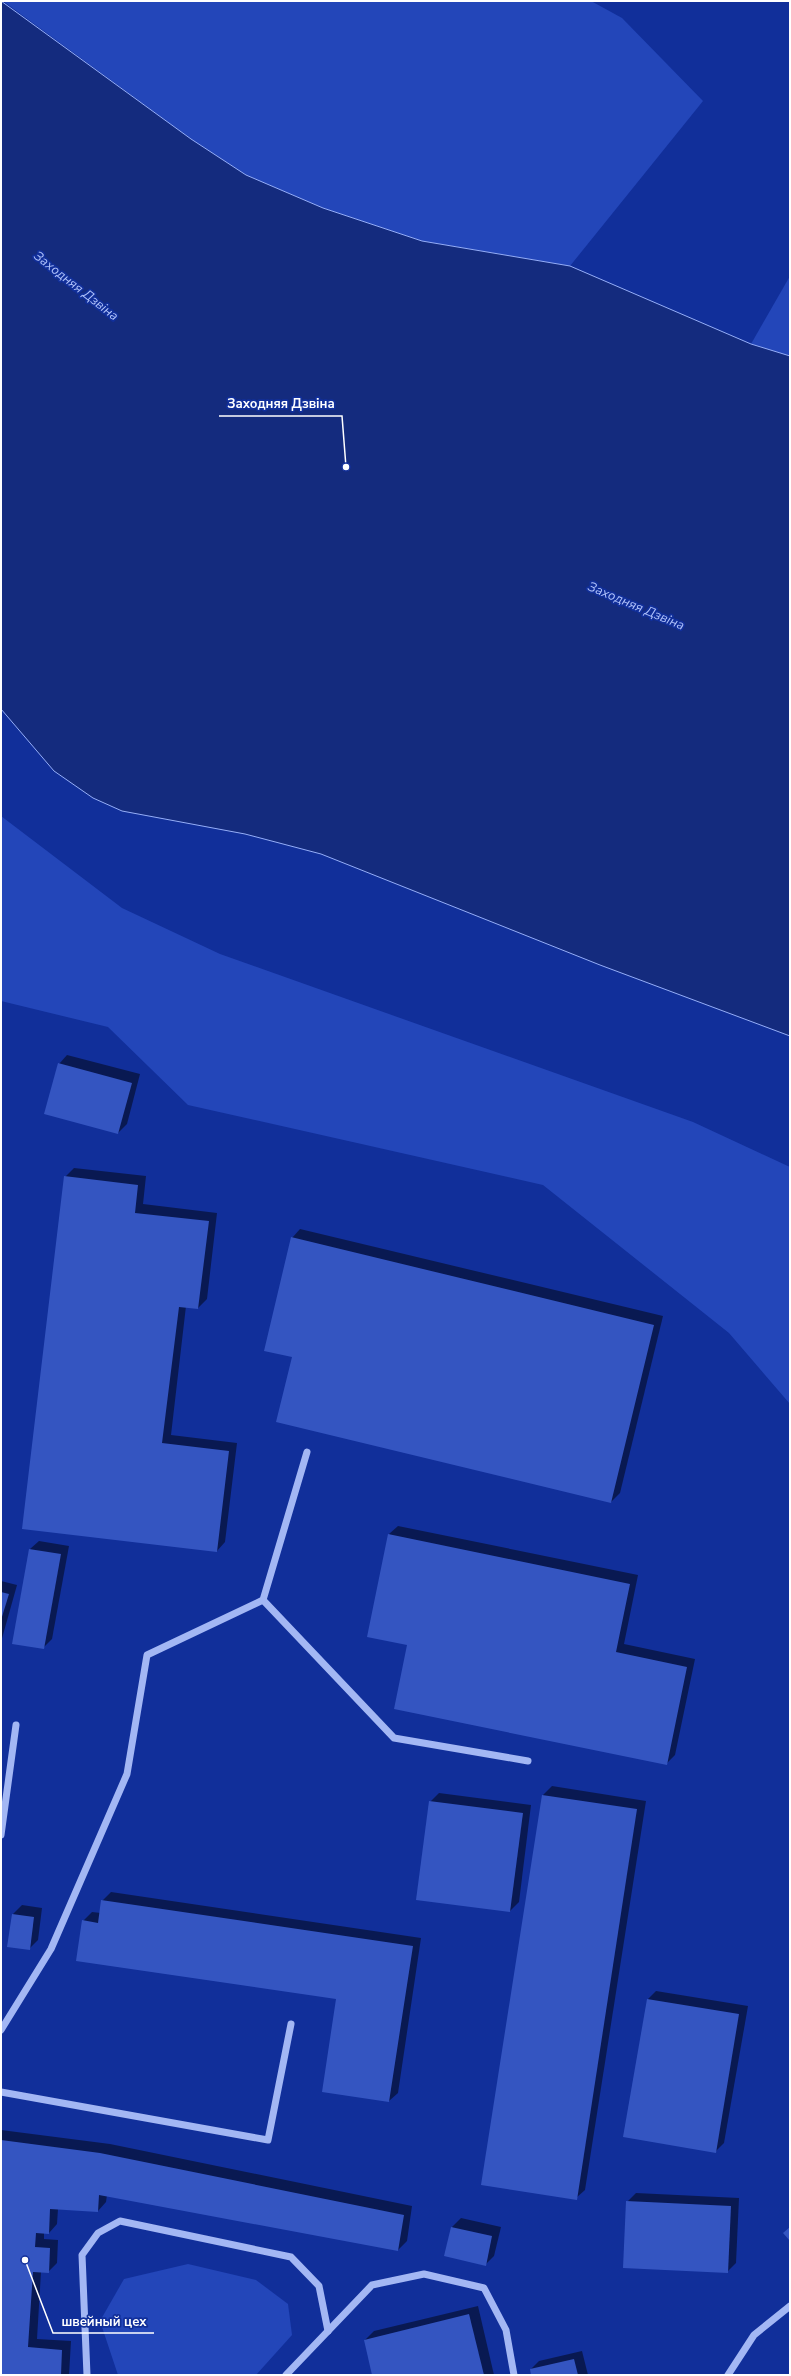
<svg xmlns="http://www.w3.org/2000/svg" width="791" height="2376" font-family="'Nunito Sans',sans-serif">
	<rect width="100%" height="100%" fill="#112f9a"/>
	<!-- green -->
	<g fill="#2346b9">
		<path d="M3,1H591L622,18L703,101L570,266L422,241L323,208L246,175L191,139Z"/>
		<path d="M790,276V356L751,344Z"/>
		<path d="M1,816L122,908L220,954L693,1122L790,1167V1404L729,1333L543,1185L188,1105L108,1027L1,1001Z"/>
		<path d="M188,2264L256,2280L288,2304L292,2335L256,2375H118L100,2321L124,2279Z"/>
	</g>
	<!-- water -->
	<path fill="#142b7e" stroke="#95aef8" d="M1,1L191,139L246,175L323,208L422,241L570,266L751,344L790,356V1036L600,965L321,854L245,834L122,811L93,798L54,771L1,709Z"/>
	<!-- shadow -->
	<g fill="#0007">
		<path d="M67,1055L140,1074L127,1124L118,1133L59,1064Z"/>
		<path d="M74,1168L146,1176L143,1204L217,1213L207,1299L198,1308L186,1306L171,1435L237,1443L225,1542L217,1551L23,1528L65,1177Z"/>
		<path d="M300,1229L663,1316L620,1493L611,1502L293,1357L292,1238Z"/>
		<path d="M398,1526L638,1575L624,1644L695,1659L675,1755L666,1764L389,1534Z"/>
		<path d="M39,1541L69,1546L52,1639L43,1648L30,1549Z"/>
		<path d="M1,1581L17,1585L1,1642Z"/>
		<path d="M552,1786L646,1801L585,2190L576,2198L483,2184L543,1795Z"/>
		<path d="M439,1793L531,1805L519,1902L510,1911L430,1802Z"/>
		<path d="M111,1892L421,1938L398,2093L389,2101L337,1998L83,1921L92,1912L101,1913L102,1901Z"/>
		<path d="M22,1905L42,1908L38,1940L29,1949L13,1914Z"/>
		<path d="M656,1991L748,2006L724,2143L715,2152L648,1999Z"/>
		<path d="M1,2130L110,2144L412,2206L407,2241L398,2250L107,2195L106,2202L98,2211L58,2209L57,2224L49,2233H44V2239L58,2240L57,2263L48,2272H41L37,2339L71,2341L69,2375H1Z"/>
		<path d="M636,2193L739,2198L736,2263L727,2272L627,2202Z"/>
		<path d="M461,2218L501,2227L494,2256L485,2265L452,2227Z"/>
		<path d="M478,2306L494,2375H373L365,2340L374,2331Z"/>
		<path d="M582,2351L588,2375H532L531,2369L539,2361Z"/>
	</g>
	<!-- building -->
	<g fill="#3455c1">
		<path d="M58,1063L132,1083L118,1134L44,1114Z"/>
		<path d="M64,1176L138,1185L135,1213L209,1221L198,1309L179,1307L162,1443L229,1451L217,1552L22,1529Z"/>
		<path d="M291,1237L654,1325L611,1503L276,1422L292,1357L264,1351Z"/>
		<path d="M388,1534L630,1584L616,1652L687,1667L667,1765L394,1709L407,1645L367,1637Z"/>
		<path d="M29,1549L61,1554L44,1649L12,1644Z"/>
		<path d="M1,1592L9,1594L1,1620Z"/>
		<path d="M542,1795L637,1809L577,2200L481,2185Z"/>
		<path d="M429,1801L523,1813L510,1912L416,1900Z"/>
		<path d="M101,1900L413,1946L389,2102L322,2092L336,1999L76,1961L82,1920L98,1923Z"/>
		<path d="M12,1914L34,1917L30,1950L7,1947Z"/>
		<path d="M647,1999L739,2014L716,2153L623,2137Z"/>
		<path d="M1,2140L100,2153L404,2215L398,2251L99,2195L98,2212L50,2209L49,2234L36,2233L35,2247L50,2248L49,2273L33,2272L28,2347L62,2350L61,2375H1Z"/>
		<path d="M626,2201L731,2206L728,2273L623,2268Z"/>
		<path d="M451,2227L492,2236L486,2266L444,2256Z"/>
		<path d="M790,2227V2241L783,2233Z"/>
		<path d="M469,2314L484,2375H372L364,2340Z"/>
		<path d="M574,2359L578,2375H531L530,2369Z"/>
	</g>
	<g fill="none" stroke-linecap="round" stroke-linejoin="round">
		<!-- minor -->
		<g stroke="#a3b7f4" stroke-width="7">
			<path d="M263,1600L394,1738L528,1761"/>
			<path d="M1,1835L16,1725"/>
			<path d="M1,2030L51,1949L127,1774L147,1655L263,1600L307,1452"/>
			<path d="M1,2092L268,2140L291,2024"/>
			<path d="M87,2375L82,2255L98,2233L120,2221L291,2257L319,2286L328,2331"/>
			<path d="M286,2375L372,2285L424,2274L484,2288L506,2330L514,2375"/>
			<path d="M728,2375L754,2335L790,2306"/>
		</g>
	</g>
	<g text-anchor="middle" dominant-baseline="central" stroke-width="3.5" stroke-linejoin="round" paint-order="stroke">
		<!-- water labels -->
		<g font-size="13" font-style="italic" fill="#b0c2fb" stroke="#112f9a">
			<text transform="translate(76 286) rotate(38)">Заходняя Дзвіна</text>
			<text transform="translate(636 606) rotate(23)">Заходняя Дзвіна</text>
		</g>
	</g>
	<!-- callouts -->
	<path fill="none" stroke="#fff" stroke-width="1.5" d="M346 467L342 416H219M25 2260L53 2333H154"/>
	<g fill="#fff" stroke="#112f9a" stroke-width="1.5">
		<circle cx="346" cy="467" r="4"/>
		<circle cx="25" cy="2260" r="4"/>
	</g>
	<g font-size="13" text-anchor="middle" font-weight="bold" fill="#fff" stroke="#112f9a" stroke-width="3.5" stroke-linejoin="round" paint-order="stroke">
		<text x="281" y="408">Заходняя Дзвіна</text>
		<text x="104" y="2326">швейный цех</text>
	</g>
	<!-- border -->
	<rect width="791" height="2376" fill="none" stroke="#ffffff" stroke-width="4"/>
</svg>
